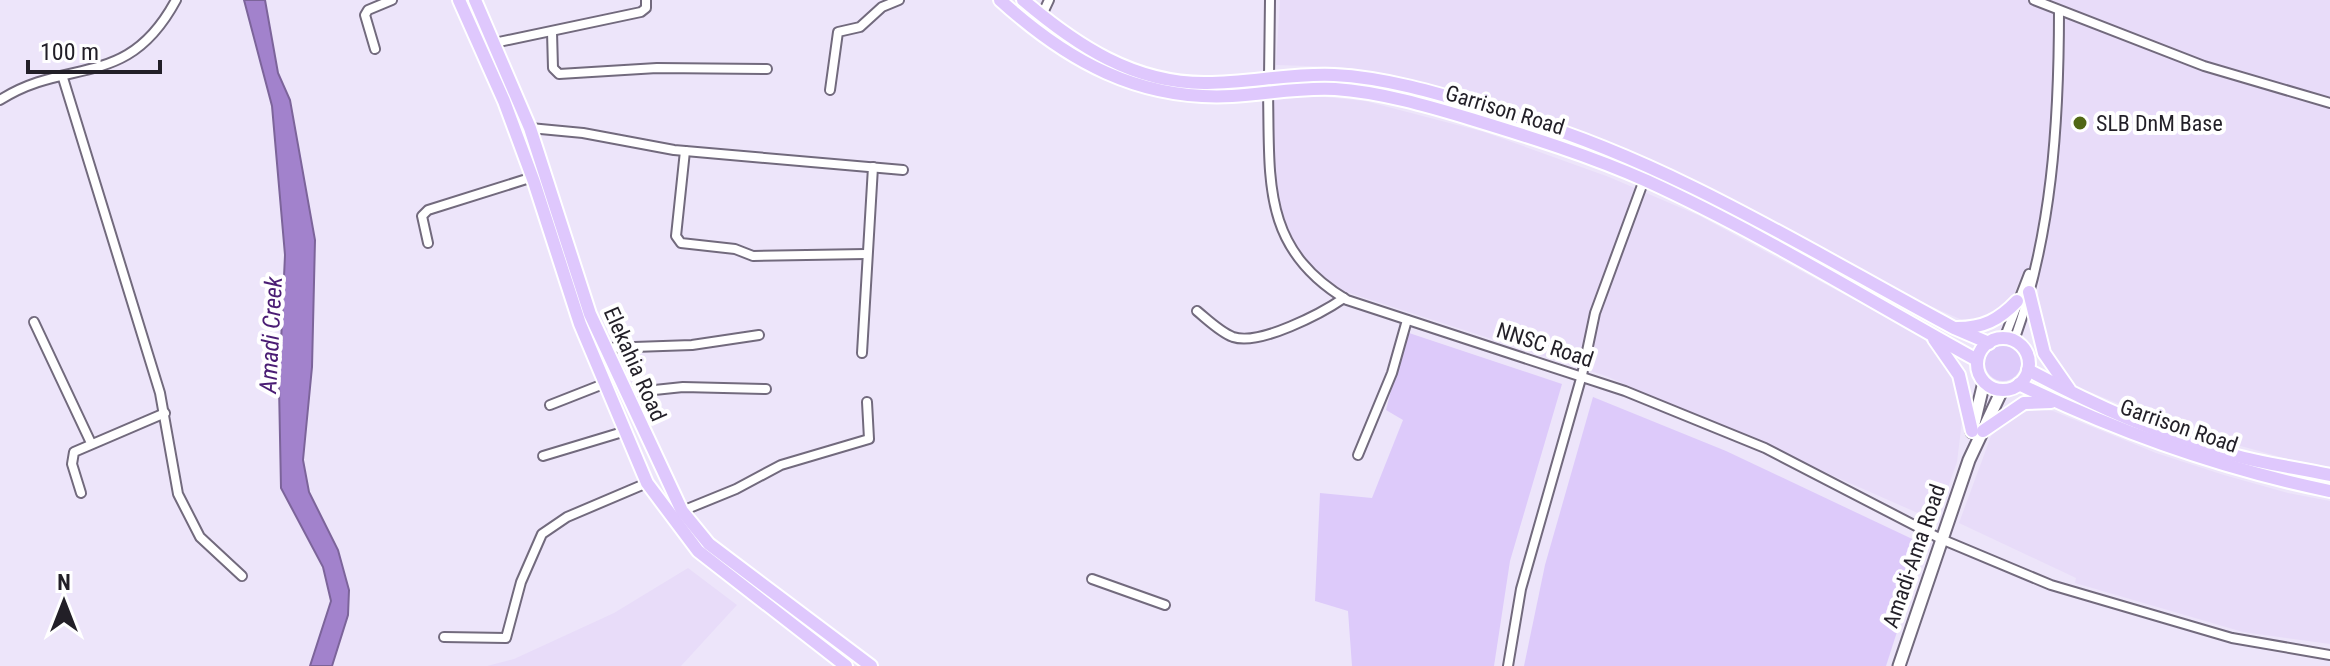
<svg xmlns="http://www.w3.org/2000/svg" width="2330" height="666" font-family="'Roboto Condensed',sans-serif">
	<rect width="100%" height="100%" fill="#ede5fa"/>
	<!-- built -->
	<g fill="#e8dcf9">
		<path d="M1280,0H2330V467L2284,458L2187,431L2077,387L2048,350L2037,308L2040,277L2023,272L2014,294L1995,312L1973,321L1962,320L1928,305L1713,190L1574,129L1502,104L1393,75L1340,67L1276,65Z"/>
		<path d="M1315,96L1365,101L1484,132L1609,177L1700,216L1919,335L1933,347L1955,379L1963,413L1957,462L1936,521L1606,376L1334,288L1292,246L1273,178L1274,100Z"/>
		<path d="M2034,409L2053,411L2156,453L2224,475L2288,493L2330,501V644L2243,632L2075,583L2076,578L1959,523L1991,436L2010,418Z"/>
		<path d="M688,568L737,605L681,666H487L514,659L614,613Z"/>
	</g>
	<!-- green -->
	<g fill="#ddcafa">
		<path d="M1406,332L1562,384L1510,561L1494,666H1352L1348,611L1315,601L1320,493L1372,498L1403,420L1386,410Z"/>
		<circle cx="2003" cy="363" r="18"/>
		<path d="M1593,397L1726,451L1925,545L1886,666H1524L1545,565Z"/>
	</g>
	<!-- water -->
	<path fill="#a282cc" stroke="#7c649a" stroke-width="2" d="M244,0H265L278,73L290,100L315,240L312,367L303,460L309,492L338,550L349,590L348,615L332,666H310L331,601L323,567L281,488L279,386L285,255L272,106Z"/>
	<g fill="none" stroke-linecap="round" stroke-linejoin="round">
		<defs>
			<g id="street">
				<path d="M2034,0L2204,66L2330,103"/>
				<path d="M1042,15L1049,0"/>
				<path d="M552,32L553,68L559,74L657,68L767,69"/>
				<path d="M494,43L641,12L646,8V0"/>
				<path d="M375,49L365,15L368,10L392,0"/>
				<path d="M1269,77L1270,0"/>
				<path d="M63,78L160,393L178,494L200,537L242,576"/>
				<path d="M830,90L838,32L860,27L882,7L899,0"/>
				<path d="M1268,92C1270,180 1261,249 1347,300L1625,391L1765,448L1941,539L2051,585L2232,638L2330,655"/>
				<path d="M0,100C69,56 127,91 176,0"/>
				<path d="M530,128L583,133L674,150L903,170"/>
				<path d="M685,151L676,236L681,243L735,249L753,256L866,254"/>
				<path d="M428,243L422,216L428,210L533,177"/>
				<path d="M1197,311C1208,320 1220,332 1233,337C1260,346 1322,313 1344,298"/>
				<path d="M34,322L91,443"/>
				<path d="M2004,339L2029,274"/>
				<path d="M2014,341C2052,235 2059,123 2059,11"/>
				<path d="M605,348L692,345L759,335"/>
				<path d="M862,353L873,167"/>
				<path d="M626,393L683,387L766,389"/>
				<path d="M550,405L606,383"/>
				<path d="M1358,455L1392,373L1407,320"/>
				<path d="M543,456L626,431"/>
				<path d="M81,493L72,464L74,452L165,413"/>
				<path d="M682,511L736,489L781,465L869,439L867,402"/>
				<path d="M1092,579L1165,605"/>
				<path d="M444,637L506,638L521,582L542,534L567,517L647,483"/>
				<path d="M1508,666L1521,589L1582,375L1595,313L1644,180"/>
			</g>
			<g id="secondary">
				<path d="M1972,432L1984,382"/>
				<path d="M1899,666L1969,460L2002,390"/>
			</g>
			<g id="primary">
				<path d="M459,0L504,101L534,182L580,324L647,483L698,551L846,666"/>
				<path d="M475,0L530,128L590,314L682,511L709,544L871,666"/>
				<path d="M1000,0C1067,61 1139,101 1232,96C1267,94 1300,87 1335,89C1380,92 1428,106 1471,119C1530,137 1591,156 1647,181C1761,233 1868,300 1977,360"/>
				<path d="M1023,0C1076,45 1134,84 1207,83C1249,83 1291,73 1334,75C1396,78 1458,100 1517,117C1672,163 1812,252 1954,328L1989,343"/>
				<path d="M2029,292L2044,353L2069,389"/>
				<path d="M1957,328C1983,328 1999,320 2017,301"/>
				<circle cx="2003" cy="364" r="26"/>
				<path d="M1934,339L1959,375L1972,431"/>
				<path d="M2028,370C2094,405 2161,436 2233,455C2265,464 2298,468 2330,475"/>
				<path d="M2019,384C2118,432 2222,469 2330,491"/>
				<path d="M1983,431L2024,403L2051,402"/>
			</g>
		</defs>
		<!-- street casing -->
		<use href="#street" stroke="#726a7d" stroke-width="12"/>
		<!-- secondary casing -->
		<use href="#secondary" stroke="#726a7d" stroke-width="15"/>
		<!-- primary casing -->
		<use href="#primary" stroke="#fff" stroke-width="16"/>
		<!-- street -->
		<use href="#street" stroke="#fff" stroke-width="8"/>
		<!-- secondary -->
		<use href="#secondary" stroke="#fff" stroke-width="11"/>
		<!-- primary -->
		<use href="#primary" stroke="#dfc8fd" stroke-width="12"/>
	</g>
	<!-- markers -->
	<circle fill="#516715" stroke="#fff" stroke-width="3" cx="2080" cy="123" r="8"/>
	<g text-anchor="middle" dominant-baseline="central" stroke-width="8" stroke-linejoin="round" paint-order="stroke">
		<!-- street labels -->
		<g font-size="22" fill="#221f27" stroke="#fff">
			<text transform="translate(1505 110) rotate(17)">Garrison Road</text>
			<text transform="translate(1545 345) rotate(18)">NNSC Road</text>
			<text transform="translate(635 364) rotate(66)">Elekahia Road</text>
			<text transform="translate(2179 426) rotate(19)">Garrison Road</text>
			<text transform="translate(1914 556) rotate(-71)">Amadi-Ama Road</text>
		</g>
		<!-- poi labels -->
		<g font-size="22" fill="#221f27" stroke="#fff" text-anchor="start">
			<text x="2096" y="123">SLB DnM Base</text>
		</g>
		<!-- water labels -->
		<g font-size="24" font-style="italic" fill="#4a1c74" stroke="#fff">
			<text transform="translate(271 335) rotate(-87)">Amadi Creek</text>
		</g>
	</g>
	<!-- north arrow -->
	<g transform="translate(64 602)" stroke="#ffffff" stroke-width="6" paint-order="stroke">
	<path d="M0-6L14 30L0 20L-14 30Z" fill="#221f27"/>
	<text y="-12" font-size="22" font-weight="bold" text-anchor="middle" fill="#221f27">N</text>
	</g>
	<!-- scale -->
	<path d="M28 60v12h132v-12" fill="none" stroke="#221f27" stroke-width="4"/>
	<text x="40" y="60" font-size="24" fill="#221f27" stroke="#ffffff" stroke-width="6" paint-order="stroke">100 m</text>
</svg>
